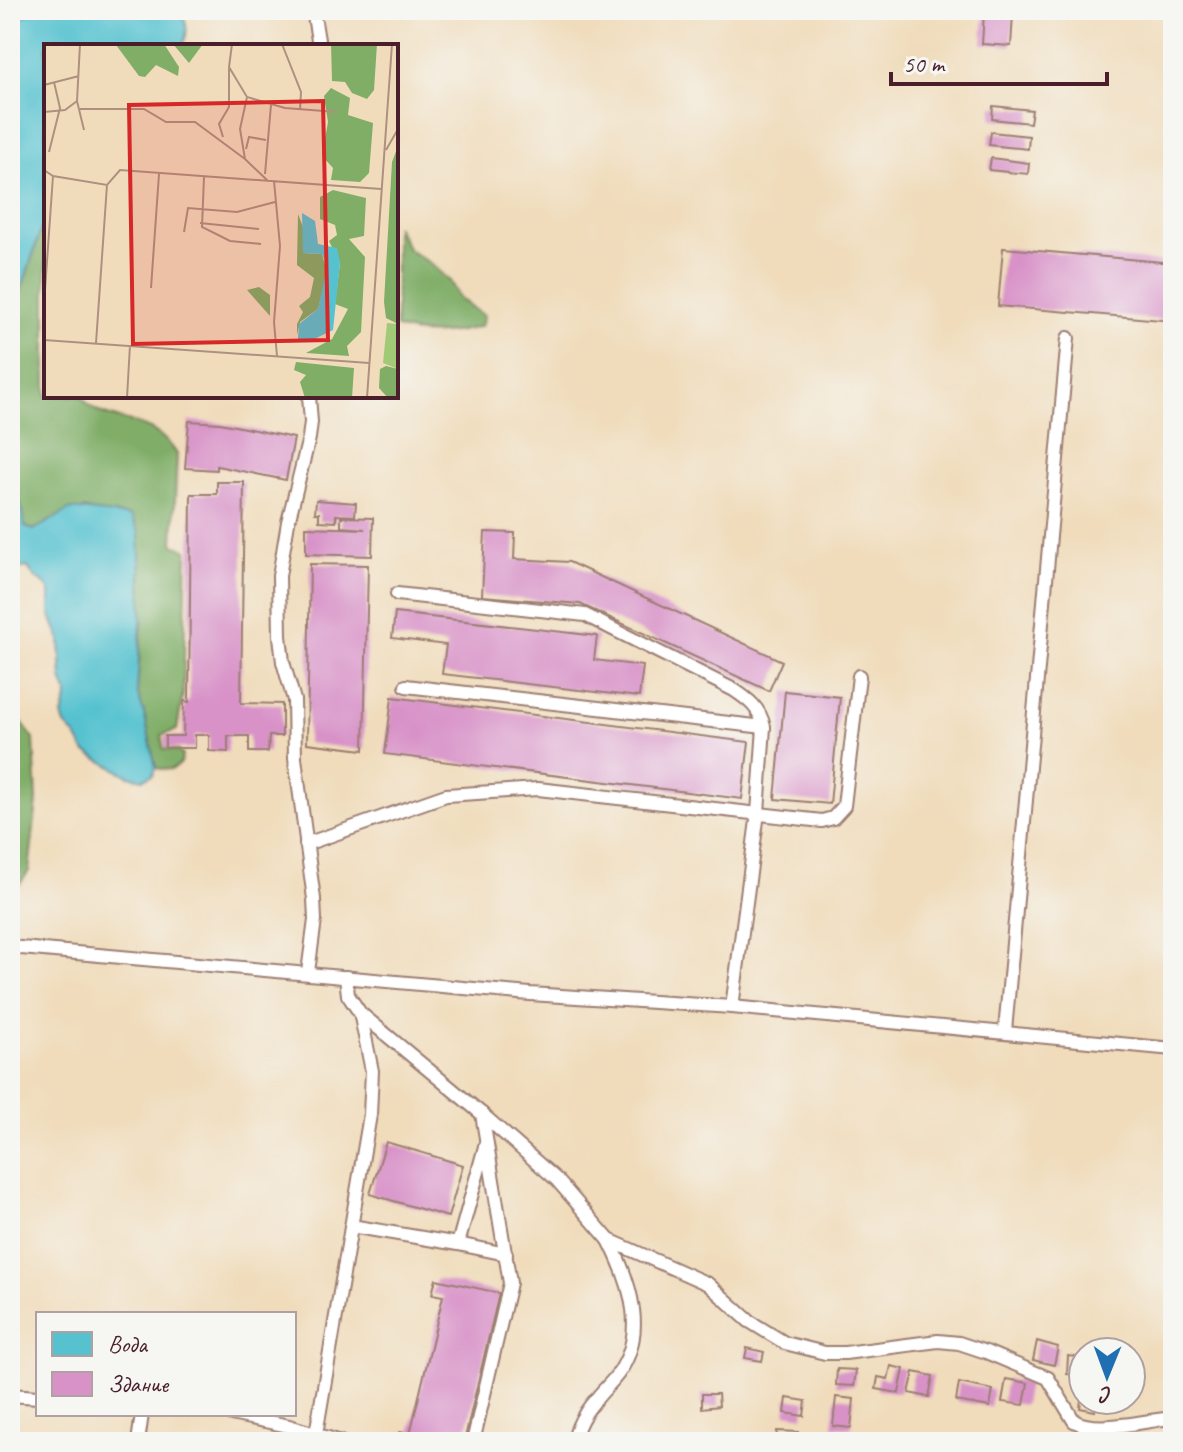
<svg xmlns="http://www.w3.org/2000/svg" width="1183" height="1452" font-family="Caveat,sans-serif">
	<rect width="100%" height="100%" fill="#f6f6f2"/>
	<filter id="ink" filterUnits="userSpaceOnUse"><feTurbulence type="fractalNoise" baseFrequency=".0125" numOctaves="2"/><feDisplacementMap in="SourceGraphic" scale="16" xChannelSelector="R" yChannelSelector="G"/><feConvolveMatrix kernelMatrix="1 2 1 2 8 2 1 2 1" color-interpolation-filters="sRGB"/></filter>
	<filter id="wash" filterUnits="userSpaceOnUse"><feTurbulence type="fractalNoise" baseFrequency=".006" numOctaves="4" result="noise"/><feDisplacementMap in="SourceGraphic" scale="32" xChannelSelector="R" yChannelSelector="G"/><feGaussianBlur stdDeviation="1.8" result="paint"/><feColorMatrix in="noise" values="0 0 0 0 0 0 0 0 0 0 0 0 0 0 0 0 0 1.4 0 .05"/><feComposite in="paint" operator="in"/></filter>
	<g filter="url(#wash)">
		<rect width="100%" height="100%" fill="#f0dcbb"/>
		<!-- forest -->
		<g fill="#80ae67" stroke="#656649" stroke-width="2">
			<path d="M46,214V396H81C105,430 148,409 177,454L173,544L187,550L183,694L177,730L162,735L163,749L178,751L182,755L181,763C173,771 167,770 156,768L144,713L137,692L142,622L140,551L119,514L99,513L84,509L34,530L25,527L16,481L10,473V325Z"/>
			<path d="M396,226L409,250L432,264L450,281L460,299L484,316L481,326C455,334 422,337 396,328Z"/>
			<path d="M10,711H13L34,739L37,801L29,871L10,898Z"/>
		</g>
		<!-- water -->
		<g fill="#56c2d0" stroke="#50707e" stroke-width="2">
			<path d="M36,10H176L182,12C187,25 189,33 182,46H46V214L10,325V23Z"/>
			<path d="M10,473L16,481L25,527L34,530L71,509L131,516L139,532L142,607L137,692L144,713L156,768L153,775L143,779L129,776L85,752L76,736L65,725L62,716L68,695L62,679L60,638L50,614V592L45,584L34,577L28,567L10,570Z"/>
		</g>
		<g id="blocks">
			<!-- building -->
			<g fill="#d892c8">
				<path d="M984,12L1013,14L1011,46L982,44Z"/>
				<path d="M993,106L1032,110L1030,123L992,119Z"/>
				<path d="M991,132L1029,136L1028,149L989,145Z"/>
				<path d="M991,158L1029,163L1028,174L989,170Z"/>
				<path d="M1003,248L1173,263V321L998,306Z"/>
				<path d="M189,421L220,423L294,438L286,480L217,466V470L185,468Z"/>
				<path d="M217,482H244L241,703L282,704V736H269L268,752H249V736H228V752L209,751V735H195V748H165V736H183L184,701L189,702L191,494H217Z"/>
				<path d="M316,500L356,503L355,516L336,515V522L319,521V513H315Z"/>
				<path d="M341,517L373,518L372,556L306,554V527L365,529L341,527Z"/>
				<path d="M485,532L515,533L514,559L569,562L782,661L769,691L580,604L482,596Z"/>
				<path d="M310,564L368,565L364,750L307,743Z"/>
				<path d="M395,613L597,636L594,660L643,666L639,697L442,674L446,645L392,638Z"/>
				<path d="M785,691L840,697L830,804L775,799Z"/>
				<path d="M392,697L749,742L742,799L385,754Z"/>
				<path d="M386,1142L463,1165L448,1217L370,1194Z"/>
				<path d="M436,1279L499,1293L464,1442H398L400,1432L410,1434L443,1296L432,1294Z"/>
				<path d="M1037,1341L1058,1347L1054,1365L1033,1360Z"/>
				<path d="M747,1348L764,1352L762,1361L745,1358Z"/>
				<path d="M1173,1355V1382H1168L1167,1356Z"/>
				<path d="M1068,1356L1083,1358L1082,1375L1067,1374Z"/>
				<path d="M891,1366L904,1369L899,1393L876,1389L878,1377L888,1379Z"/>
				<path d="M837,1369L856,1370L854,1386L836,1385Z"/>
				<path d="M914,1372L933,1376L929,1397L909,1393Z"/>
				<path d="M1006,1379L1028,1383L1024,1405L1002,1402Z"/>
				<path d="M959,1383L993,1390L990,1407L956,1401Z"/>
				<path d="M702,1394H718L719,1406L702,1408Z"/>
				<path d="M836,1397L854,1399L851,1428L833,1426Z"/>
				<path d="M787,1398L806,1401L804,1416L785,1413Z"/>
				<path d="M1081,1400H1097L1095,1411L1080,1408Z"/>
				<path d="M777,1431L798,1432L797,1442H776Z"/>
			</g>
		</g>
	</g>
	<g filter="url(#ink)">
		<use href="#blocks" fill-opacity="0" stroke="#9d7e73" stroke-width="2"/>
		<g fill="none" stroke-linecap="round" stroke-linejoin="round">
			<defs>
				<g id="lane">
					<path d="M313,10L319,46"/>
					<path d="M397,594L585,615L734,690C749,700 760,708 764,727L758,813L732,1007"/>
					<path d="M406,686L764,727"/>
					<path d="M306,844L446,795L538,789L822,821L833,818L844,806L859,676"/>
					<path d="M10,947L530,994L732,1007L1173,1049"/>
					<path d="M308,972L315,920L314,899L295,758L294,700L283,662L280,636L279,576L288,522L309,438L311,422L309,396"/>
					<path d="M346,977L348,995L360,1013L482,1114L510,1283L473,1442"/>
					<path d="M1005,1031L1068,338"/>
					<path d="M482,1114L557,1180L609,1240L708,1284L749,1321L785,1343L825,1353H845L938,1341L959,1343L986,1352L1048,1378L1074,1421C1097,1434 1146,1420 1173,1418"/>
					<path d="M351,1226L458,1244L486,1143"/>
					<path d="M458,1244L506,1254"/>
					<path d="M10,1395L38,1397"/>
					<path d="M231,1414L289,1426L341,1442"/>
					<path d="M316,1434L370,1115L372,1071L361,1017"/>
					<path d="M138,1442L142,1414"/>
					<path d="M574,1442C578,1416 596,1399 613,1380C650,1338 631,1283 609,1240"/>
				</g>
			</defs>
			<!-- lane casing -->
			<use href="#lane" stroke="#9d7e73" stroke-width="16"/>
			<!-- lane -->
			<use href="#lane" stroke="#fff" stroke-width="12"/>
		</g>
	</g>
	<!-- overview -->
	<g transform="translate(44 44)">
		<rect width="354" height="354" fill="#f0dcbb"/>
		<path d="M343,279L354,280V325L339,319Z" fill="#a1ca76"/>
		<path d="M120,0L135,23L134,32L112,21L101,33L95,32L72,1ZM129,0H159L145,19ZM287,0H333L330,46L323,55L308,49L301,38L288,37ZM287,44L306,54L304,71L329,79L325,129L316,138L287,136L289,124L278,112L284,78L280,52ZM354,102V280L342,274L340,258L348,118ZM289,146L322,154L320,192L305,195L321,213L317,288L303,302L305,312L262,309L288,295L304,265L291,260L296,219L285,197L293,191L291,181L276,175V153ZM254,170L259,183V209L278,210L283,228L274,265L256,278L253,291V280L259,268L255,262L266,253L270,234L253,221ZM215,243L226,251V272L203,246ZM252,318L310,324L308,354H261L256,338L262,331L250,326ZM342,322L354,325V354H344L335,344L336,325Z" fill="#80ae67"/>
		<path d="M258,169L271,177L274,200L293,204L296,219L289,286L264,298L254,295L255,280L274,265L283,222L278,210L259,209Z" fill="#56c2d0"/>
		<path fill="none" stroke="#ae9081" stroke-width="2" d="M188,0L185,23L203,53L241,64L293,68M238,0L257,48L256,66M0,41L35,32M203,53L196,85L201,115L224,137M33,57L40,86M36,65H100L122,78H151L201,115M0,68L21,66L33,57L36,0M179,93L175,80L185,63V24M202,105L205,93L222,96M342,106L354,85M5,108L16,64L10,38M0,126L9,132L63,141L76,126L337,145M221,130L227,61M160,133L158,183L186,197L217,200M230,137L236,202L230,278L233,312M156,179L215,185M140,188L144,164L193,168L231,158M107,244L115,130M0,260L9,132M0,296L325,319M52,299L63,141M83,354L86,301M323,354L348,0"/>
		<path fill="#d62828" fill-opacity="0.15" stroke="#d62828" stroke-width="4" d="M279,57L284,296L89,300L85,61Z"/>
		<rect width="354" height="354" fill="none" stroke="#4a1f2b" stroke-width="4"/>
	</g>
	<!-- margin -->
	<rect width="1183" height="1452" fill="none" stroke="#f6f6f2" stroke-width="40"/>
	<!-- legend -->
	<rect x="36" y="1312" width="260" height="104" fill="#f6f6f2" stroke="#b1a0a2" stroke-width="2"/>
	<rect x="52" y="1332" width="40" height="24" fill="#56c2d0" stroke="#b1a0a2" stroke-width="2"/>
	<text x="108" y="1352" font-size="24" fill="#4a1f2b">Вода</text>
	<rect x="52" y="1372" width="40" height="24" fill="#d892c8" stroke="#b1a0a2" stroke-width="2"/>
	<text x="108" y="1392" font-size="24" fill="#4a1f2b">Здание</text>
	<!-- north arrow -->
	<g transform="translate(1107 1376) rotate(181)"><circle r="38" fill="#f6f6f2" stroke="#b1a0a2" stroke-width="2"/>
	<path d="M0-6L14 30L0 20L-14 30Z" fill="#1f6fb2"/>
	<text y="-12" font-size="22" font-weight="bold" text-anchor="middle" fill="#4a1f2b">С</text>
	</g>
	<!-- scale -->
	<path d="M891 72v12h216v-12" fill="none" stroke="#4a1f2b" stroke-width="4"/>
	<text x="903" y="72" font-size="24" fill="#4a1f2b" stroke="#f6f6f2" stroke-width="6" paint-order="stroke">50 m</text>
</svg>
